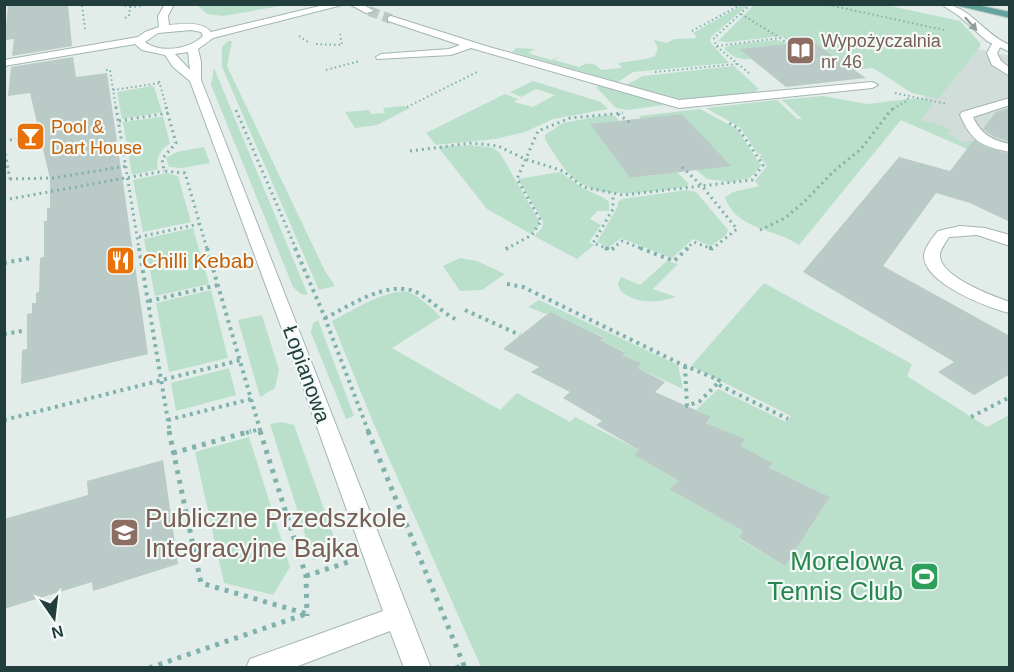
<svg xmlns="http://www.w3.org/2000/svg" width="1014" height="672" font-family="Helvetica,sans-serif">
	<rect width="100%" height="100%" fill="#e2edea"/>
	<!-- built -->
	<path fill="#d0ddd9" d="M974,48L1009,56V167L901,120Z"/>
	<!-- green -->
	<g fill="#badfcb">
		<path d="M744,4L748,5L711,37L710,42L729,63L633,72L618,82L512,52L516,48L535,49L528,53L551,60L562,56L554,60L579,67C588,62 594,62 601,70L622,68L618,63L646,59L655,56L658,48L654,40L667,43L674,39L697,38L693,33Z"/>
		<path d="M881,4L960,21L980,43V47L938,99L912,93L873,68L854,70L793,44L781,36L728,42L718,41L754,5Z"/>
		<path d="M197,5H286L223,16L207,14Z"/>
		<path d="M776,40L785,42L792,47L740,49L751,59C739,60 732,57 724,48L731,45Z"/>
		<path d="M228,41H232L227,66L325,271L335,286L319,290L222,67V47Z"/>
		<path d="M734,66L759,89L755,92L684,100L626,85L643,76Z"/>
		<path d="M214,68L308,295L301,294L293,287L211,85Z"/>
		<path d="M533,81L601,102L608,109L553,119L525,132L495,139L436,145L426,133L505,94L518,99L514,102L533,107L555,95L536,89L521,97L510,92Z"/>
		<path d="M603,85L664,103L663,105L628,110L616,108L596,87Z"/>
		<path d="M152,86L154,87L162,112L122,119L117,92Z"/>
		<path d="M823,96L867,104L918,98L934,103L920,120L944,126L950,131L947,133L964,143L971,141L999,150L996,153L1009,167L901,120L799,245C774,228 736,230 725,197L733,192L759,186L755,181L767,166L759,156L763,155L757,153L741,128L706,108L777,100L797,119H802L782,100Z"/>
		<path d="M403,106L410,108L377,125L355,128L345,112L369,110L371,114L385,113L383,108Z"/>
		<path d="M700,109L737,129L761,166L750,178L730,182L707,179L643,123L639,116Z"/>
		<path d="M606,115L615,116L622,125H591L630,178L657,175L673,168L689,184L685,187C651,191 600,203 572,177C561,166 553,152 545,139V135L563,123Z"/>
		<path d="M160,117H163L170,143C161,150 155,157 158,169L132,175L123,122Z"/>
		<path d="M471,145L493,148L500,153L539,221L538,227L531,234L487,209L438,147Z"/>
		<path d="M204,147L210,163L182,168L169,167L166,158L177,152Z"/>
		<path d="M560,172L583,188L604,198L609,202V211H597L590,219L601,225L589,242L594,245L577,259L534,236L542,228L543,221L518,179Z"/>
		<path d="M167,173L178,176L191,222L143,232L133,180Z"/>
		<path d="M687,190L696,192L728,230L726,235L711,246L693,239L672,258L621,238L609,247L597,242L617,208L618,202L622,199Z"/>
		<path d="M193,228L209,284L155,296L144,239Z"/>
		<path d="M460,258L477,261L505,274L482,290L460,291L443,266Z"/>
		<path d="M667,261L678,264L653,289L676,297C656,303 636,305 620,290L618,284L621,277L640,285Z"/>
		<path d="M764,283L912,364L907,376L987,427L1009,415V667H481L375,427L332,321C350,312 392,285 411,293C422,298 432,309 441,317L392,348L500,410L517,393L570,422L575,417L639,450L634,455L679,481L669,489L743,531L739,539L785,566L830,497L769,468L773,463L741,446L744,439L706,423L711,418L696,410L718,389L786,422L791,416L691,366Z"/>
		<path d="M211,290L228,358L169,372L156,303Z"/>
		<path d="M539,300L678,365L683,389L638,368L641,363L622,355L625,352L600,340L603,337L550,312L546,314L528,307Z"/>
		<path d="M262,315L279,370L275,388L260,397L238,320Z"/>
		<path d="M318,320L354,416L346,419L311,333L313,323Z"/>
		<path d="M229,368L236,395L176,411L171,383Z"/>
		<path d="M282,422L294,425L339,551L313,560L270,424Z"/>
		<path d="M249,437L290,567L273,595L224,583L195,452Z"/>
	</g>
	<!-- building -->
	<g fill="#bacac7">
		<path d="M8,4H68L72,46L12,56L14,39L5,40Z"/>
		<path d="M813,42L866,78L786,87L739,49Z"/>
		<path d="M73,57L76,77L107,73L148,354L21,384L22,350L27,349V314L32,313V303H36V293L39,292L40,258L44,257V221H47V208H50V179L30,93L8,96L11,67Z"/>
		<path d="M1010,108V142L993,136L983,129L996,112Z"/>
		<path d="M682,114L731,166L630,178L590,124Z"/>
		<path d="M974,140L984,147L1010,154V222L970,203L936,193L883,266L1010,336V374L974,395L938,372L954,362L803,272L899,157L950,171Z"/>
		<path d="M550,312L604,338L600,340L626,353L622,355L641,363L638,368L665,382L655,392L711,417L706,423L745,439L741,446L773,463L769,468L830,497L785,566L739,538L743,531L669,489L679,481L634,455L639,450L596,425L602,421L563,398L570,392L531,372L539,367L503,349Z"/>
		<path d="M163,460L178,564L93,591L92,582L4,609V519L88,495L87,481Z"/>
	</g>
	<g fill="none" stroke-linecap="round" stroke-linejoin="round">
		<!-- minor-tunnel -->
		<path stroke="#bbcac7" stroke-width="10" stroke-dasharray="10 5" stroke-linecap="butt" d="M369,11L391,19"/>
		<defs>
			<g id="service">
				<path d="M997,41L1002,44L997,53L1001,61L1010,68V76L992,65L987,53L993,42Z"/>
				<path d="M1010,98V105L973,117C981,134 991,140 1010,144V152C981,146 972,142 960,115L962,112Z"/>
				<path d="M960,226L985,228L1010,235V246L977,235L949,237C946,242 941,248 940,254C938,276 993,296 1010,302V313C988,308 923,283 924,255C925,247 933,237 938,231Z"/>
			</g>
			<g id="minor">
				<path d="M165,4H174L168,16L169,25C182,24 202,21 211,32L328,4H346L213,38L198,49L201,62V80L431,668H404L390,631L293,668H246L250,659L383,611L282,329L190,81L173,67L165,55L142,50L135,44L4,66V60L138,37L145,32L159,27L158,16ZM191,30L201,32L203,36C190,49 161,54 145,42L158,33ZM188,52L190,70L175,54Z"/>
				<path d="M349,4H362L374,11L366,13Z"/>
				<path d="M941,4C969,4 984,35 1010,45V52L987,41L959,16Z"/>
				<path d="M391,16L489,47L679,100L872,82L878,85L872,88L679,108L471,48L451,55L377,59L376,57L381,54L449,49L460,45L388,21V17Z"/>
			</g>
			<path id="primary" d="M951,4H972L1010,12V18Z"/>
		</defs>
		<!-- service casing -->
		<use href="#service" stroke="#a4b5b2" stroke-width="2"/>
		<!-- minor casing -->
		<use href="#minor" stroke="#a4b5b2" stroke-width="2"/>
		<!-- primary casing -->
		<use href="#primary" stroke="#c1c9c8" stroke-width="2"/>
		<!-- path-far3 -->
		<g stroke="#81b1ac" stroke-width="2" stroke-dasharray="1.5 3" stroke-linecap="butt">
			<path d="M78,4L82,5L85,29"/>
			<path d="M116,4L130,7"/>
			<path d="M824,4L944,30"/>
			<path d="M741,14L780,38"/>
			<path d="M125,18L129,16L130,7L142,6"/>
			<path d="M692,31L742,4"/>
			<path d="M299,36L308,42"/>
			<path d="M316,44L342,45L340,34"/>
			<path d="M717,46L780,38L789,44"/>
			<path d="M106,70H110L116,109"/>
			<path d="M326,70L360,61"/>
			<path d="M655,72L737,64"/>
			<path d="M749,73L716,46L714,38L751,4"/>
			<path d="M159,81L167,109"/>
			<path d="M113,90L160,83"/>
			<path d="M895,93L947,104"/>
			<path d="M407,107L479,71"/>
			<path d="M893,109L908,100L907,95"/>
		</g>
		<!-- path-far2 -->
		<g stroke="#81b1ac" stroke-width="3" stroke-dasharray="2 4" stroke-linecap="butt">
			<path d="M116,107L139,249"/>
			<path d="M166,107L176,143L162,159L164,171L185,173L207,249"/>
			<path d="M236,110L296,249"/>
			<path d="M618,114L632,124"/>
			<path d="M119,121L168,113"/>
			<path d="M4,141L37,136"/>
			<path d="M4,148L10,179L4,180"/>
			<path d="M410,151L472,143L498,146L525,159L563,171L583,187L623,195L752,180L763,165L738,128L727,122"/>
			<path d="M682,167L702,186L737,229L712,249L694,242L686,249"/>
			<path d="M10,179L53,178L127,166"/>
			<path d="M4,200L164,171"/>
			<path d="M760,230L785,218L804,202L834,171L861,149L891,110L896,107"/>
			<path d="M139,237L199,224"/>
			<path d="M506,249L532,235L541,221L517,179L538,131L570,118L623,113"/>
			<path d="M609,249L593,243L613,209V194"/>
			<path d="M612,249L622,241L643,249"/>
		</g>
		<!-- path-far1 -->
		<g stroke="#81b1ac" stroke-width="4" stroke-dasharray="3 4.5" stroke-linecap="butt">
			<path d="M139,248L170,433"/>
			<path d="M207,248L261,433"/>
			<path d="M295,248L323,313L369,433"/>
			<path d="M605,248L611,250L614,248"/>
			<path d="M640,248L674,261L688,248"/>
			<path d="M709,248H714"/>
			<path d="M506,249L508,248"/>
			<path d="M4,263L30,258"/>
			<path d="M507,284L523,287L683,365L719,380L717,384L788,419"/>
			<path d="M149,301L218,285"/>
			<path d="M465,310L520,335"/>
			<path d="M325,318C350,306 389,278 418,293C432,301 443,313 457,320"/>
			<path d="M4,334L22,331"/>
			<path d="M685,366L687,406L700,401L717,384"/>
			<path d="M971,417L1010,397"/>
			<path d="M4,420L241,360"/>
			<path d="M168,420L251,399"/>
			<path d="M246,433L260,429"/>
		</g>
		<!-- path -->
		<g stroke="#81b1ac" stroke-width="5" stroke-dasharray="4 6" stroke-linecap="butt">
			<path d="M169,431L201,583L307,614"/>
			<path d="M260,431L306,576L307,616"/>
			<path d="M368,431L465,668"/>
			<path d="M173,453L251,431"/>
			<path d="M306,576L348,562"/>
			<path d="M149,668L306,614"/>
			<path d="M456,668L463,665"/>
		</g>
		<!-- service -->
		<use href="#service" fill="#fff" fill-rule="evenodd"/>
		<!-- minor -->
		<use href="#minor" fill="#fff" fill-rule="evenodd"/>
		<!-- primary -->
		<use href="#primary" fill="#64a4a0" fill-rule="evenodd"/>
	</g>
	<!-- one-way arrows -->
	<defs><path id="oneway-solid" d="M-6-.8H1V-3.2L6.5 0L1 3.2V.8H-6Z" transform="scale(1.5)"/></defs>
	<use fill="#909e9e" href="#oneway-solid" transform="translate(971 24) rotate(48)"/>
	<!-- icons -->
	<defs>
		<symbol id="library-square" viewBox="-11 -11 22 22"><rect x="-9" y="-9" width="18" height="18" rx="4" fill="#8d6e63" stroke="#f2f9f7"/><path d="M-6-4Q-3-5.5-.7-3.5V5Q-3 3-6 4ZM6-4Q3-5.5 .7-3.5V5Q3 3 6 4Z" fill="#fff"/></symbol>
		<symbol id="bar-square" viewBox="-11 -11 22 22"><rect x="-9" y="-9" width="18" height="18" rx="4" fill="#e8710a" stroke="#f2f9f7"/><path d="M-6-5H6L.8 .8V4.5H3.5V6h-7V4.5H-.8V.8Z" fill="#fff"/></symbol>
		<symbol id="restaurant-square" viewBox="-11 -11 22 22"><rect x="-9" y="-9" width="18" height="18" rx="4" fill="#e8710a" stroke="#f2f9f7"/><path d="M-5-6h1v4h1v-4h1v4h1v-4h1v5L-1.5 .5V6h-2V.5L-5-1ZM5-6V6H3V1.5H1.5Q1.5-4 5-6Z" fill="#fff"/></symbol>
		<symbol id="school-square" viewBox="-11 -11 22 22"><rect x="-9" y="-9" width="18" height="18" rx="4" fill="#8d6e63" stroke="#f2f9f7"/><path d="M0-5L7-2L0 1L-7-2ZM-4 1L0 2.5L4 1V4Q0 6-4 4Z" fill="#fff"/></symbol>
		<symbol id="stadium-square" viewBox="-11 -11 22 22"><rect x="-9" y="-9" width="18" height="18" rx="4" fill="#2e9e5b" stroke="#f2f9f7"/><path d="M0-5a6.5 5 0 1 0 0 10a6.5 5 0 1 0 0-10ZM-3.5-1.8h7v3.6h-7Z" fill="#fff"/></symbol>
	</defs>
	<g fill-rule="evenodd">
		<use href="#library-square" x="784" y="34" width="33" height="33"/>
		<use href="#bar-square" x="14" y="120" width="33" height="33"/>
		<use href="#restaurant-square" x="104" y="244" width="33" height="33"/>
		<use href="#school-square" x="108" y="516" width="33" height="33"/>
		<use href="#stadium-square" x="908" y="560" width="33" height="33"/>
	</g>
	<g text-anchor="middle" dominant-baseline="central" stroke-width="4.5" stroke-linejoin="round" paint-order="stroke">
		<!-- far-education labels -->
		<g font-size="18" fill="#785e54" stroke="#f2f9f7" text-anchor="start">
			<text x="821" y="41">Wypożyczalnia<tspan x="821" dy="21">nr 46</tspan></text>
		</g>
		<!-- far-food labels -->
		<g font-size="18" fill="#c56008" stroke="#f2f9f7" text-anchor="start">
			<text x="51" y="127">Pool &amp;<tspan x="51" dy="21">Dart House</tspan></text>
		</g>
		<!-- food labels -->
		<g font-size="21" fill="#c56008" stroke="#f2f9f7" text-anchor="start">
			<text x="142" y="260">Chilli Kebab</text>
		</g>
		<!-- street labels -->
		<g font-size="21" fill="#213e3c" stroke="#f2f9f7">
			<text transform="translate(307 374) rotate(70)">Łopianowa</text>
		</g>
		<!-- near-education labels -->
		<g font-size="26" fill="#785e54" stroke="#f2f9f7" text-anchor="start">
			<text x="145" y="518">Publiczne Przedszkole<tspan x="145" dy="30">Integracyjne Bajka</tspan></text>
		</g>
		<!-- near-leisure labels -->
		<g font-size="26" fill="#27864d" stroke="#f2f9f7" text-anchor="end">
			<text x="903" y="561">Morelowa<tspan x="903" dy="30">Tennis Club</tspan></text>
		</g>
	</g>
	<!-- border -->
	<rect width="1014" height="672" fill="none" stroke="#213e3c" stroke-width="12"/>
	<!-- north arrow -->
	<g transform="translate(54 618) rotate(166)" stroke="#f2f9f7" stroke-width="4.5" paint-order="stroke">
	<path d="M0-4.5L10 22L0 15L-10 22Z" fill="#213e3c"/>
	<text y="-9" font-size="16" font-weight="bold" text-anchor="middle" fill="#213e3c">N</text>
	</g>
</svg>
